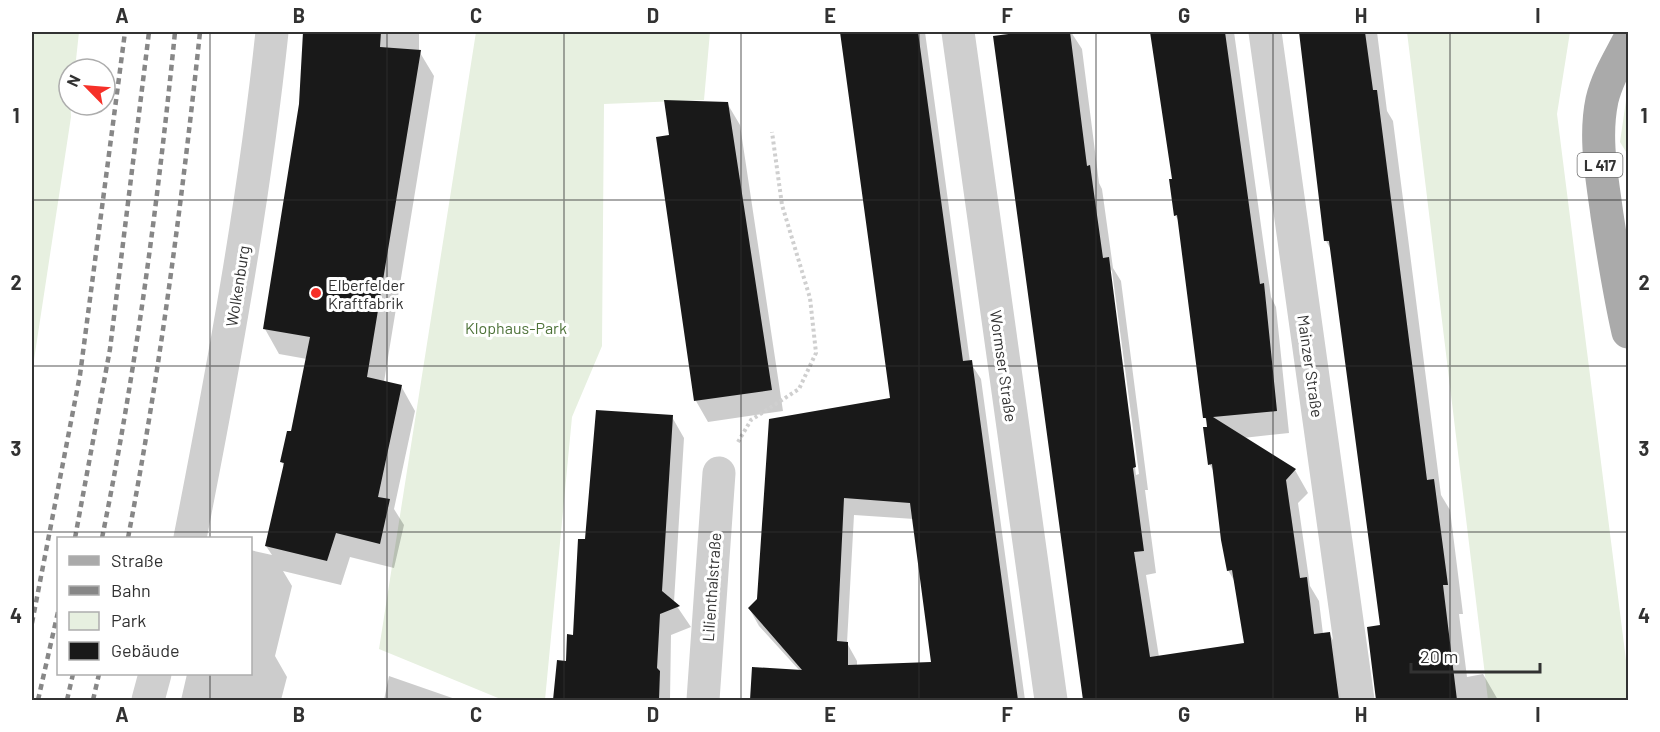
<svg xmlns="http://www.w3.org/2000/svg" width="1660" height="732" font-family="Barlow,sans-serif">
	<rect width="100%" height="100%" fill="#fff"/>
	<!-- green -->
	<g fill="#e7f0e0">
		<path d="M32,32H79L75,69H69L71,117L32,373Z"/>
		<path d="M476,32H710L704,100L604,104L602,346L572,417L545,700H503L379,649Z"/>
		<path d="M1407,32H1570L1557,114L1628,676V700H1488Z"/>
		<path d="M1628,87V155L1620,142Z"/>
	</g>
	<!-- shadow -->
	<g fill="#0003" fill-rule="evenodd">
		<path d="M305,32H419V51L434,76L384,382L401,386L415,411L394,509L404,525L394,568L350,557L341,585L283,571L292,586L275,656L287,677L281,700H181L187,674H250V550L272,555L266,546L284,467L282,462L292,433L307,359L279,354L265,329L301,104Z"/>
		<path d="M842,32H925L970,362L981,379L1025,700H752L753,668L800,671L759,626L749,608L758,599L892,400ZM854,515L914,519L933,664L857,667V661L847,643Z"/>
		<path d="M1034,32H1071L1082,49L1099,183L1102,189L1113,268L1121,281L1148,490H1145L1156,573L1146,575L1159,657L1245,644L1236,584L1228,570L1214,472L1210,465L1205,429L1209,428L1208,424L1205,418L1180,223L1175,215L1173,180L1153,32H1234L1271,297L1276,307L1289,433L1243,438L1295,470L1308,493L1298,503L1310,586L1319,601L1323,634L1329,633L1342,656L1348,700H1084L994,37ZM1109,267L1112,271L1139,474L1136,475Z"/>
		<path d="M1300,32H1377L1387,111L1393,121L1441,495L1450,510L1463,614H1459L1467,677L1483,674L1498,700H1388L1381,627L1332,251L1326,241Z"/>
		<path d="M727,103L740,125L783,411L708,422L696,401L658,138L671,136Z"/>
		<path d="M672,417L684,438L674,602L691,627L671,635L670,700H555L558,662H567L574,637L586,541Z"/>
		<path d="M389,676L458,700H384Z"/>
	</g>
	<!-- building -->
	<g fill="#191919" fill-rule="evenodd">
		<path d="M303,32H381L380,47L421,50L367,377L402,385L378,497L390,499L380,544L336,533L327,561L265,546L284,463L280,462L287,431H291L310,337L263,329L299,104Z"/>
		<path d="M840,32H918L963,361L972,360L1018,700H750L752,667L802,670L748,608L757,599L769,419L890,398ZM844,498L910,503L931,662L848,665V642L837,641Z"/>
		<path d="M1023,32H1070L1087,166L1090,165L1103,258L1109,257L1136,467L1133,468L1144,551L1134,552L1150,657L1244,643L1232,570L1227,571L1221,540L1212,464L1208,465L1203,427H1207L1206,418H1203L1177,215L1174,216L1169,179H1172L1150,32H1225L1260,284L1264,283L1277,411L1213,417L1296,469L1286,480L1300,578L1307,577L1314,634L1330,632L1339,700H1083L993,36Z"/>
		<path d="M1299,32H1365L1373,90H1377L1427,480L1434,479L1448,585H1443L1457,700H1376L1367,627L1380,625L1329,241H1324Z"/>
		<path d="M664,100L728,102L772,390L694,401L656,137L669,135Z"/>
		<path d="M596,410L673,415L662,591L680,606L660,614L657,668L660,671L659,700H553L557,660L566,661L567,634L573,635L578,539H585Z"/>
	</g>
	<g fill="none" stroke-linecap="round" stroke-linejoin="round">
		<!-- path -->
		<path stroke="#cfcfcf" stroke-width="4" stroke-dasharray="3 3" stroke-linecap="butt" d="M738,442L751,420L799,389L816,353L810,298L782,205L772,132"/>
		<!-- minor -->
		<g stroke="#cfcfcf" stroke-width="33">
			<path d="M958,32L1051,700"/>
			<path d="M1265,32L1358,700"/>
			<path d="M190,538C223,370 254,202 272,32"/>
			<path d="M148,700L155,674"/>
			<path d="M703,700L719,473"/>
		</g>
		<!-- major -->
		<path stroke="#aaa" stroke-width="33" d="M1628,42C1618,61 1607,79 1602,100C1594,138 1602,177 1607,215C1613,254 1619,293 1628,332"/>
		<!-- rail -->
		<g stroke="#878787" stroke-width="4.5" stroke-dasharray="6 4.5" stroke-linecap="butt">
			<path d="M75,538L110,349L149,32"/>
			<path d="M102,538C136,371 158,201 175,32"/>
			<path d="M128,538C160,371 182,201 200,32"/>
			<path d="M32,623L80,375L125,32"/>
			<path d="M38,700L58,612"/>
			<path d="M67,700L73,674"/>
			<path d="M93,700L99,674"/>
		</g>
	</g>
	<!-- grid -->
	<path fill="none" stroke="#323232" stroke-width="1.5" stroke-opacity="0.55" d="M210,32V538M387,32V700M564,32V700M741,32V700M919,32V700M1096,32V700M1273,32V700M1450,32V700M32,200H1628M32,366H1628M32,532H1628M210,674V700"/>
	<!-- markers -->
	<circle fill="#f63028" stroke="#fff" stroke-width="2" cx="316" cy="293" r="6"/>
	<g text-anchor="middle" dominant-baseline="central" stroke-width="6" stroke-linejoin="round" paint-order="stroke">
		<!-- shield labels -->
		<rect fill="#fff" stroke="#707070" stroke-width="1.5" x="1577.5" y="153" width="45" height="24" rx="4.5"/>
		<g font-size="15" font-weight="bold" fill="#323232">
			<text x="1600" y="165">L 417</text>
		</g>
		<!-- poi labels -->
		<g font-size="16" fill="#323232" stroke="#fff" text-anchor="start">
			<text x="328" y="284">Elberfelder<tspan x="328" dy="18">Kraftfabrik</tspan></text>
		</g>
		<!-- street labels -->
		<g font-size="16" fill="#323232" stroke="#fff">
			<text transform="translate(237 286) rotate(-81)">Wolkenburg</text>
			<text transform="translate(1004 366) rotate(82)">Wormser Straße</text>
			<text transform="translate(1311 366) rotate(82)">Mainzer Straße</text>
			<text transform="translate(711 587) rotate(-86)">Lilienthalstraße</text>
		</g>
		<!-- park labels -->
		<g font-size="16" fill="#4f733a" stroke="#fff">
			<text x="516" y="327">Klophaus-Park</text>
		</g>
	</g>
	<!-- border -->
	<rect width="1660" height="732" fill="none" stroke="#ffffff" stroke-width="66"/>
	<!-- legend -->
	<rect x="57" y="537" width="195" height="138" fill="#ffffff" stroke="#adadad" stroke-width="1.5"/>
	<rect x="69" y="556" width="30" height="9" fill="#aaaaaa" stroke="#adadad" stroke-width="1.5"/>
	<text x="111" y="567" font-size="18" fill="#323232">Straße</text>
	<rect x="69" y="586" width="30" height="9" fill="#878787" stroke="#adadad" stroke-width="1.5"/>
	<text x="111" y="597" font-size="18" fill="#323232">Bahn</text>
	<rect x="69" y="612" width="30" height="18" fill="#e7f0e0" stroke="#adadad" stroke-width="1.5"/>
	<text x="111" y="627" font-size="18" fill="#323232">Park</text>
	<rect x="69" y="642" width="30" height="18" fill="#191919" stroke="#adadad" stroke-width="1.5"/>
	<text x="111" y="657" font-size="18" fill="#323232">Gebäude</text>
	<!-- north arrow -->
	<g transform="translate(87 87) rotate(295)"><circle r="28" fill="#ffffff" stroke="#adadad" stroke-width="1.5"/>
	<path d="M0-4.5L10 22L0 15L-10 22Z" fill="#f63028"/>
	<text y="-9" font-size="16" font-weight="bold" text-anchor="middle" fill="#323232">N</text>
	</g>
	<!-- scale -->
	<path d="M1411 663v9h129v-9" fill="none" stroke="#323232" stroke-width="3"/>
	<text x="1420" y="663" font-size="18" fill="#323232" stroke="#ffffff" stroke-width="4.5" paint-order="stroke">20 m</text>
	<rect x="33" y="33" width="1594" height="666" fill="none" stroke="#323232" stroke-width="2"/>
	<g font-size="20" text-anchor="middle" font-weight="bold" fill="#323232">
		<text x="122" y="23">A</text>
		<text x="299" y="23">B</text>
		<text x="476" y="23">C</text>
		<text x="653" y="23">D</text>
		<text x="830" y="23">E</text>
		<text x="1007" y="23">F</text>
		<text x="1184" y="23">G</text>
		<text x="1361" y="23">H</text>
		<text x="1538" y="23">I</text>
		<text x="16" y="123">1</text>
		<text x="1644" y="123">1</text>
		<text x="16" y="290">2</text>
		<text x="1644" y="290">2</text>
		<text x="16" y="456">3</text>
		<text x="1644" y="456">3</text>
		<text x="16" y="623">4</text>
		<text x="1644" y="623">4</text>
		<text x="122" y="722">A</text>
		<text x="299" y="722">B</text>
		<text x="476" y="722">C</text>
		<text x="653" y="722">D</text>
		<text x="830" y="722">E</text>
		<text x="1007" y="722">F</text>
		<text x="1184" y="722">G</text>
		<text x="1361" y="722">H</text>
		<text x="1538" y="722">I</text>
	</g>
</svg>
